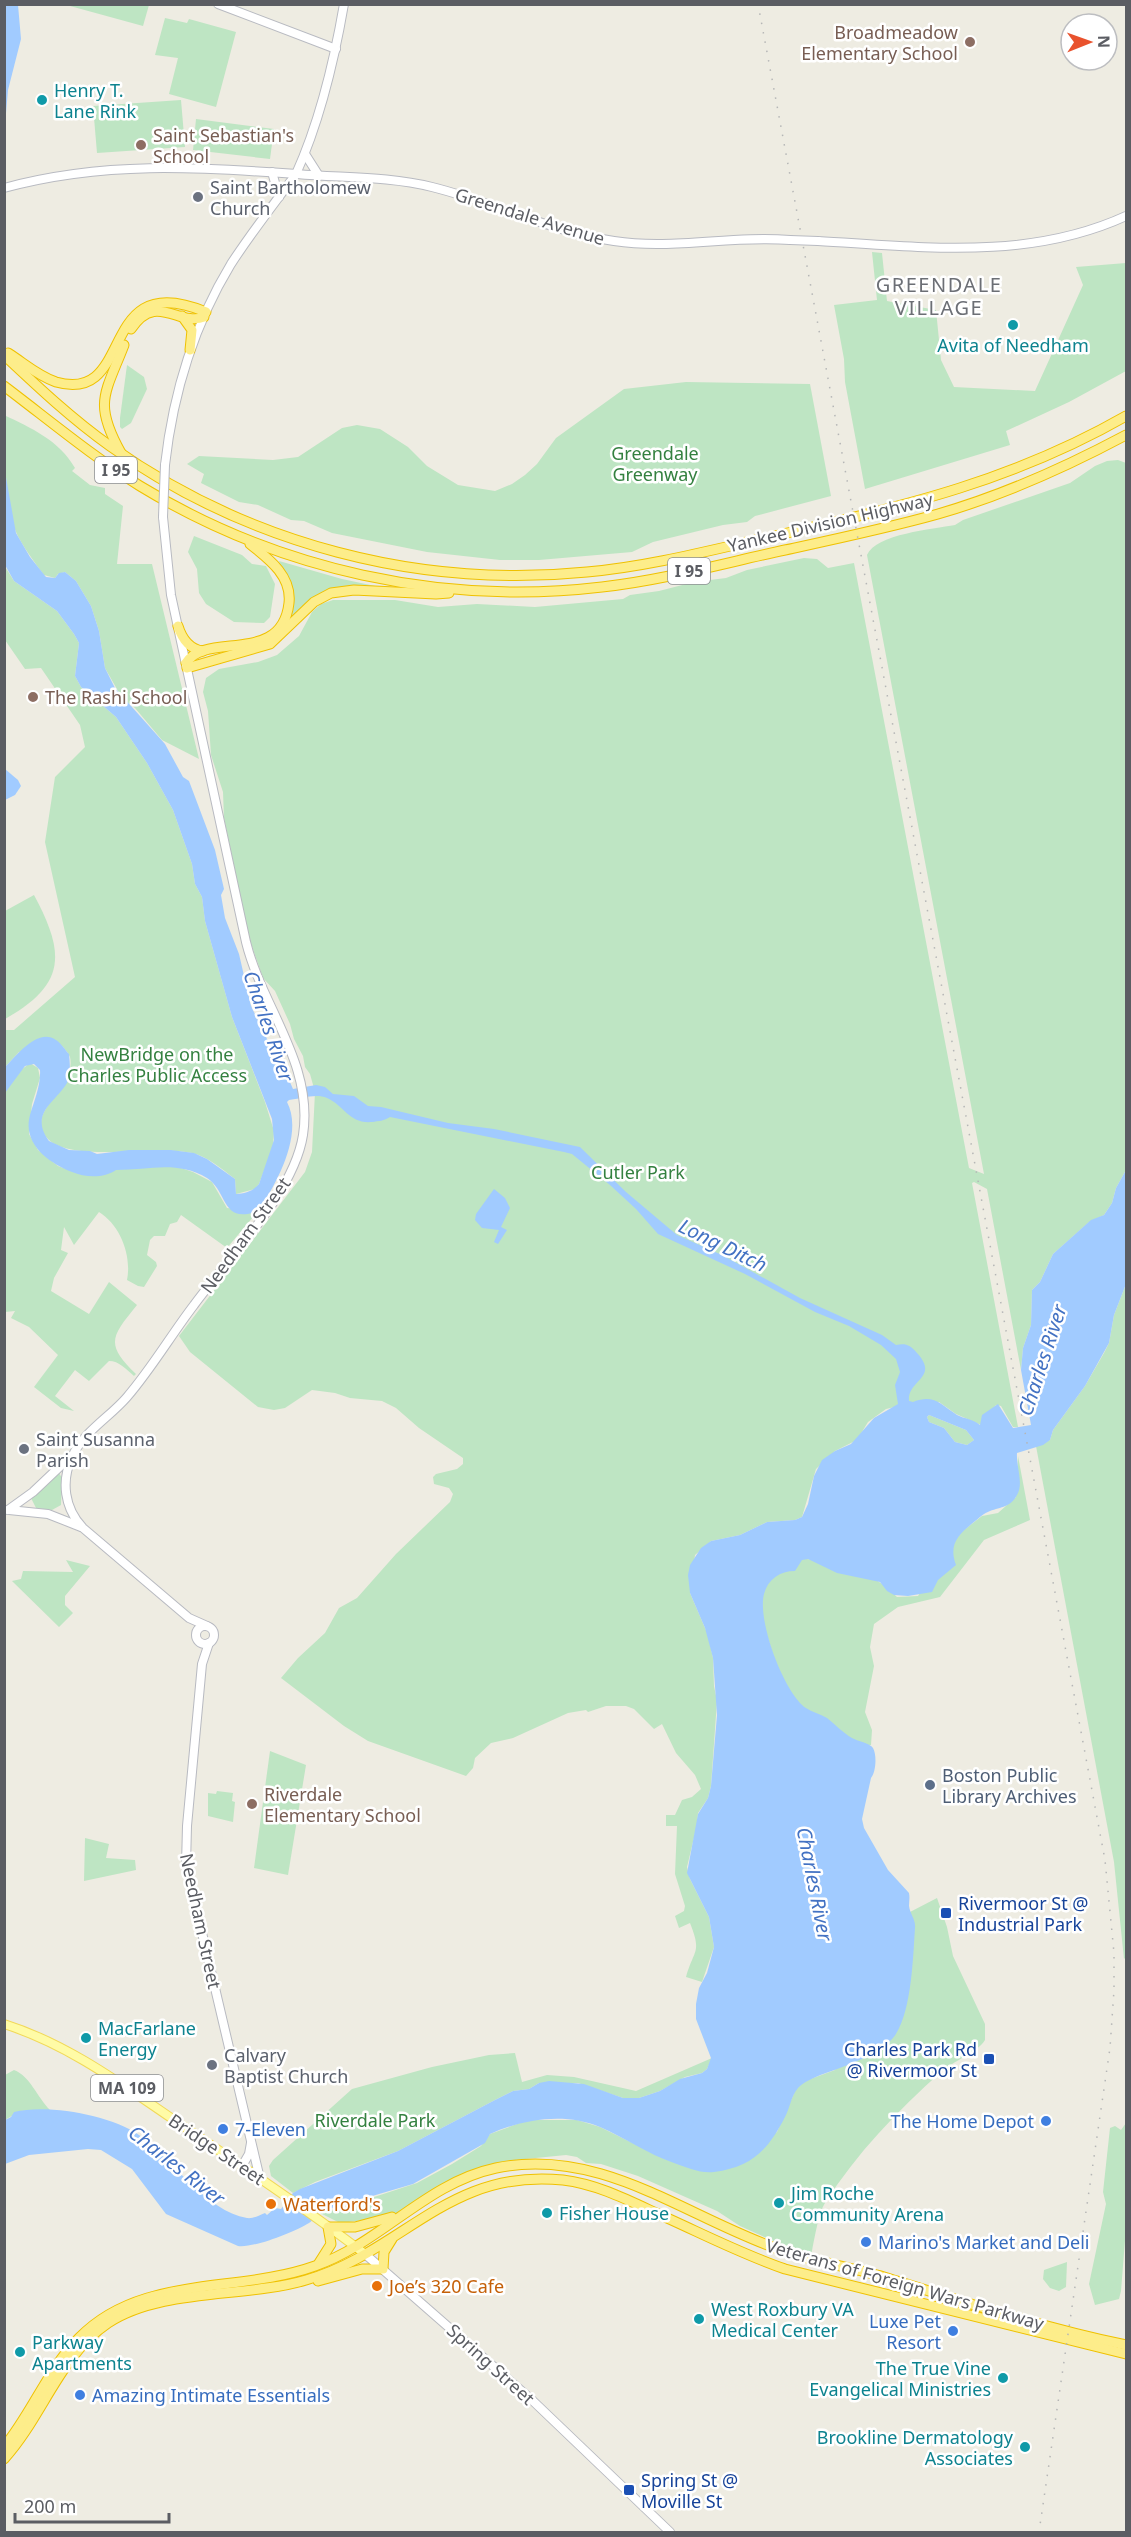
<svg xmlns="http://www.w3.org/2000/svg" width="1131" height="2537" font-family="'Noto Sans',sans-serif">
	<rect width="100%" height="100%" fill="#eeece2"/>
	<!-- green -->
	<g fill="#bee5c3">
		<path d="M70,5V4L149,5L143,26L70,6Z"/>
		<path d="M165,18L187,23L189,19L236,32L216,107L169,94L178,58L155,55Z"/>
		<path d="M181,100L185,147L97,153L93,106Z"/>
		<path d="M196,119L274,129L270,159L193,150Z"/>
		<path d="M872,252L882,253L887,301L936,310L941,360L954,387L1035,391L1083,285L1076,267L1126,263V371L1069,402L1006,431L1010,445L865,489L845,382L844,359L834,305L877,300Z"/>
		<path d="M127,365L144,377L147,389L131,423L122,429L120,427V418Z"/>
		<path d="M686,382L810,384L831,496L755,516L747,522L723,525L653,542L632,552L539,560H500L427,552L332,533L304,521L291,520L258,505L239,502L201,483L204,474L187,464L199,456L273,460L298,457L342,428L357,425L380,429L408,447L427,466L458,485L495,491L512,484L525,475L537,464L556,438L624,389Z"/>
		<path d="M4,415C31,428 59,440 75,468L72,471L90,485L105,488V494L123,506L117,564H152L199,759L162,740L135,708L122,698L105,668L99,631L91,606L76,581L65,572L58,574L55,578L44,575C35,563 21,544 16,532C4,501 5,448 4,415Z"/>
		<path d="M1118,460L1126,463V1170L1116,1188L1112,1203L1104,1215L1088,1223L1053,1254L1040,1282L1032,1290L1031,1325L1023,1348L1021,1370L987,1189L974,1182L972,1183L1018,1427H1013L1001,1406L996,1405L981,1425L956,1414L939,1402H916L886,1409L868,1422L857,1440L835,1451L816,1469L802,1517L795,1520L767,1522L740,1535L711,1541L695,1555L690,1593L708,1635L713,1658L714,1686L717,1701L711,1786L708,1798L698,1813L697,1825L687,1867L690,1879L709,1917L714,1947L702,1982L686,1977C694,1949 702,1953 690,1923L679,1928L675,1916L684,1911L685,1906L675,1874L677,1826H666V1815H675L682,1800L692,1797L701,1789L695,1775L676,1753L662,1724L654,1729L634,1709L626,1706H606L588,1712L586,1710L568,1713L513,1738L491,1743L475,1758L473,1768L466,1776L368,1741L344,1726L281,1678L298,1658L325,1633L339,1608L357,1598L396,1554L450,1502L453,1494L449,1488L434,1484L433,1477L436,1474L457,1469L463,1464V1458L419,1428L396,1408L382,1401L350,1398L335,1393L312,1390L285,1408L274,1410L258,1407L190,1352L179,1336L305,1172L312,1152L315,1092L310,1074L305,1067L303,1056L294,1039L290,1024L275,991L263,978L249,938L224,818L223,792L211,755L208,711L203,692L206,678L219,669L258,662L277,655L299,636L312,612L321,604L333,600H395L438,607L477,604L535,607L623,599L630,595L659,591L694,582L726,578L747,570L804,558L817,559L828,568L854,563L969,1168L984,1174L867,555C876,534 933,529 955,525L963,520L1070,483L1095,466L1107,461Z"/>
		<path d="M194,536L242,555L252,564L266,566L275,584L270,617L264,623L234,622L206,604L199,593L197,569L188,552Z"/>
		<path d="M279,561L342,579L375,586L374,588L341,587L285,627L292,605Z"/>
		<path d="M4,565L14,581L57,611L74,634L79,643L75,676L81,687L116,717L147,763L173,810L192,864L195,884L202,897L205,921L232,1017L265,1102L274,1131L273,1147L259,1184L255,1189L236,1194L235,1179C222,1169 208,1157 192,1153C157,1145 71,1163 48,1139C22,1111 77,1091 70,1057C68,1052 63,1047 59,1043L19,1052L5,1067V1030H14L75,977L45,842L55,777L85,747L80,725L41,668L25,669L5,640Z"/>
		<path d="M34,895C65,953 67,984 5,1019V911Z"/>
		<path d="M30,1063L38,1068L40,1078L32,1104L29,1134L38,1150L58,1166L77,1173L148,1166L178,1167L193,1172L212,1182L227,1208L258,1211L227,1248L181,1215L177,1222L170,1224L165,1236H154L150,1240L147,1255L156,1262L157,1266L144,1287L138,1286L127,1280C132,1255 120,1225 99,1212L74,1245L64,1227L61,1250L68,1253L54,1278L51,1291L89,1314L109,1282L137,1305C112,1336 104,1344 136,1374L134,1376C126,1369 119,1361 109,1361L89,1381L75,1370L55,1396L74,1411L61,1408L34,1387L58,1355L29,1327L11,1318L15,1311L5,1312V1092L21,1070Z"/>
		<path d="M1126,1284V1957L1124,1959L1114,1862L1036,1446L1050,1440L1053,1430L1085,1386L1104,1353L1109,1343L1114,1315Z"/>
		<path d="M929,1415L966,1430L974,1440L967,1445L955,1442L944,1428L929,1422L927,1417Z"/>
		<path d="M1018,1456L1030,1520L984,1540L940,1597L898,1607L874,1624L870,1647L874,1666L865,1712L872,1730L871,1745H869L870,1777L785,1693L757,1603L765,1582L801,1559H807L854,1565L885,1586L897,1597L918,1596L951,1544L964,1530L982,1516L998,1513L1016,1497Z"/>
		<path d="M59,1473L62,1478L61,1505L52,1510L36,1508L31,1498Z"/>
		<path d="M66,1560L90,1566L65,1596V1605L73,1613L59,1627L12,1581L21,1579L23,1571L73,1572Z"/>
		<path d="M270,1751L306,1765L288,1875L254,1868Z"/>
		<path d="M217,1791L233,1793L232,1801L235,1802L233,1822L208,1816V1793L216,1794Z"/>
		<path d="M85,1838L109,1844L106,1858L135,1860L136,1870L84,1881Z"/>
		<path d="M937,1898L947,1927L953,1956L985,2024V2040C977,2053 953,2061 941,2072C897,2111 857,2153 825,2203C818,2214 814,2242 811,2256L808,2252L789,2248L740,2226L717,2211L638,2176L601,2164L586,2163L577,2157L566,2155L505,2161L479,2169L413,2203L390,2217L340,2223L318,2212L325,2213L417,2183L452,2164L481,2146L490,2134L528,2120H577L600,2127L665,2159L709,2172L777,2132L796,2089L805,2081L835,2070L910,1912Z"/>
		<path d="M515,2053L522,2082L547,2075L574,2077L636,2091L712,2058L707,2069L702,2073L685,2077L660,2091L639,2098H623L578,2083H539L529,2089L513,2091L495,2100L398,2151L315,2182L293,2193L271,2176L269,2166L273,2160L352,2089L432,2067L489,2055Z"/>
		<path d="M14,2070C30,2076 37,2097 50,2110L20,2111L5,2120V2075Z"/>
		<path d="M1126,2123V2228L1121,2291L1119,2299L1095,2305L1089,2284L1106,2204L1103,2192L1110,2128L1115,2126L1121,2130Z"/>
		<path d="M1067,2262L1066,2287L1059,2291L1050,2288L1043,2279L1044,2270Z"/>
	</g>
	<!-- water -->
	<g fill="#a1cbff" fill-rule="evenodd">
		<path d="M5,4L18,5L21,39L8,90L5,125Z"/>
		<path d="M4,466L16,533L30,557L46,577L55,578L59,573L65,572L76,581L91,606L99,631L105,668L115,688L165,744L183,777L189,781L215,850L224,889L221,895L225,918L239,954L251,1006L268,1041L274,1046L293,1089L316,1085L325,1087L333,1094L354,1096L368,1106L381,1107L448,1123L494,1129L580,1147L626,1192L677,1235L722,1255L800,1298L882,1335L896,1345C906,1343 910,1345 917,1353C940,1378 907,1380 909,1401L913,1402C934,1394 940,1404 957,1415C965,1419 973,1419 980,1425L982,1415L998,1404L1013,1428L1031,1425L1021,1370L1023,1348L1031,1325L1032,1290L1040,1282L1053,1254L1091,1220L1104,1215L1112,1203L1116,1188L1126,1170V1284L1114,1315L1109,1343L1085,1386L1053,1430L1050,1440L1043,1445L1017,1453C1016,1466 1024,1484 1017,1495C1011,1507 1001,1507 990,1511C984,1513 979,1518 974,1522C959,1534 948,1544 956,1565L938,1580L932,1592L908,1596L894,1595L887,1591L880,1582L837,1573L808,1559L802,1560L795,1571C780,1571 768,1579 764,1594C757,1620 784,1693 806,1708C812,1712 820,1714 827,1718C835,1724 843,1733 852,1738C857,1741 870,1743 873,1748C877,1755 876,1772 871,1778L862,1819L864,1828L888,1870L909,1893C910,1898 909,1902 909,1906C910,1914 916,1920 915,1928C913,1956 912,2015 893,2038C883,2049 869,2056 855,2062C840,2069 808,2077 798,2088C791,2096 790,2108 785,2117C768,2150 752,2167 714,2172C701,2174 686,2167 674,2163C648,2154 625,2138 600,2127C565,2112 523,2119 490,2134L485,2143L413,2184L318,2212C316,2215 313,2221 309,2223C294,2232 255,2248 238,2246L166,2214L132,2169L101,2150L88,2149L29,2155L5,2164V2120L11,2117L14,2112C48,2104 110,2115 139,2135C170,2157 207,2212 247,2218C253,2219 260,2215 265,2213L267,2215L275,2208L281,2209L293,2193L300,2189L398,2151L495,2100L513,2091L529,2089L539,2083L549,2081L584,2084L623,2098H639L660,2091L680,2079L702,2073L707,2069L711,2058L696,2019V2004L699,1988L707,1973L714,1947L709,1917L687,1873L698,1814L708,1798L711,1786L717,1715L713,1658L705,1628L690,1593L688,1575L690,1565L701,1548L711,1541L740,1535L767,1522L795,1520L802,1517L808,1504L814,1476L822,1460L835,1451L851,1444L874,1418L898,1404L895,1385L900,1372L896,1359L881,1345L849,1326L815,1312L745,1274L658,1234L636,1209L610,1185L572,1154L564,1152L390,1117C384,1121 379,1121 372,1122C349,1124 345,1106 327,1098C316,1093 300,1099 289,1100L287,1102C304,1134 276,1185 258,1211C221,1225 228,1191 207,1178C177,1160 149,1170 116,1170C105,1178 86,1178 72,1172C49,1163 22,1144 30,1115C34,1101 41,1085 40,1070L34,1064L25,1066L5,1093V1067C16,1056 38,1027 56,1040C62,1044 65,1050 69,1054C70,1063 71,1075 67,1083C55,1103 29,1113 49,1141L69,1150L90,1151L97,1154L129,1150H171L194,1153L207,1159L235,1179L236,1194C245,1194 253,1191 259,1184L274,1140L272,1119L232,1017L205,921L202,897L195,884L192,864L173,810L147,763L116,717L81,687L75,676L79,643L74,634L57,611L14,581L5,565ZM929,1415L966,1430L974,1440L967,1445L955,1442L944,1428L929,1422L927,1417Z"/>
		<path d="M5,769L18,780L21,786L15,795L5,800Z"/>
		<path d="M494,1189L505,1198L510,1208L501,1227L507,1230L498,1244L494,1242L499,1230L482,1228L475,1220L476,1214Z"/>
	</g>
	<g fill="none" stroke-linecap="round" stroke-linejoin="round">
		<defs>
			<g id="secondary">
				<path d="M218,4L336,49"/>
				<path d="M305,154L319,176"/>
				<path d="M272,172L279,197"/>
				<path d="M4,188C103,161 196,167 297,174C342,178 388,176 432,187C493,202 552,232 614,241C673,250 732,235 790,240"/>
				<path d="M818,241C922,247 1028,261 1126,216"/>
				<path d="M165,465C173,394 194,325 231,264C251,233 274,204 296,174C320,121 334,62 344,4"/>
				<path d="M163,517L171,595L246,942C262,1007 314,1064 303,1135C294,1193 229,1257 194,1305C171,1335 152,1368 127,1397C110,1417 83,1432 72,1457C61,1481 64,1508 83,1528L189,1618L207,1626"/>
				<path d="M8,1510L33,1492L70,1457"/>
				<path d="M9,1510L48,1514L81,1527"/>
				<circle cx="205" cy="1635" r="9"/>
				<path d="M209,1643L202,1664L187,1826L186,1865L260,2179"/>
				<path d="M242,2166L249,2154L251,2143"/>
				<path d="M365,2254L533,2401L670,2532"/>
			</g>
			<path id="primary" d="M4,2024C71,2045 128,2089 186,2128C246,2169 307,2209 365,2254"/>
			<g id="highway">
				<path d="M182,316L192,330L190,350"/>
				<path d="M131,329C156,291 179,327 204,317"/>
				<path d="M8,353C24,363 38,376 56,382C137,405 95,266 206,312"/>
				<path d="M4,355C38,387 72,419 110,446C248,544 419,589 587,572C653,566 719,548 783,534C906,506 1016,479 1126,416"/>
				<path d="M4,386C49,420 92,456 140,486C278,570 442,606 602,587C664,580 725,563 785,550C836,539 888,528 938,514C1004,495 1066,467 1126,435"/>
				<path d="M121,453C93,403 105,394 124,345"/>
				<path d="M178,626C182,639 189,649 203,651"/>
				<path d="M186,663C206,631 282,666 289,603C292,576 269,559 250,544"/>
				<path d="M187,668L270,644L314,602L331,593L354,590L436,594L449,593"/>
				<path d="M319,2263L331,2244L328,2227H355L392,2217"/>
				<path d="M318,2281L362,2269H383L384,2252L392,2239"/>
				<path d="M4,2447C32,2413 48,2369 79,2338C141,2274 237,2294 315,2266C381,2243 426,2183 496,2168C601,2146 687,2218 781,2250C815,2262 850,2267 884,2277C964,2302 1044,2328 1126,2345"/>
				<path d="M4,2459C43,2416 59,2356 108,2323C161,2288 245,2298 306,2280C403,2252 448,2168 563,2180C596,2184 626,2199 656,2213C699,2232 741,2254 785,2269L1126,2354"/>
			</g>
		</defs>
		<!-- secondary casing -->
		<use href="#secondary" stroke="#b8bac1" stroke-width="10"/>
		<!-- primary casing -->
		<use href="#primary" stroke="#f1d958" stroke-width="10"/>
		<!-- highway casing -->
		<use href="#highway" stroke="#efc100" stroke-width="11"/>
		<!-- secondary -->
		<use href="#secondary" stroke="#fff" stroke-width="8"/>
		<!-- primary -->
		<use href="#primary" stroke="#fffba6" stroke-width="8"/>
		<!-- highway -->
		<use href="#highway" stroke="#fded8a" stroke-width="9"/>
		<!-- rail -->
		<path stroke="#b5b6b6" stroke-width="1.5" stroke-dasharray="1.5 8" stroke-linecap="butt" d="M758,4L1105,1860L1114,1953V1990L1110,2048L1039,2532"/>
		<defs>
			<g id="secondary-bridge">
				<path d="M790,240L818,241"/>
				<path d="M163,517L165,465"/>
			</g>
		</defs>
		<!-- secondary-bridge casing -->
		<use href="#secondary-bridge" stroke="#b8bac1" stroke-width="10" stroke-linecap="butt"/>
		<!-- secondary-bridge -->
		<use href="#secondary-bridge" stroke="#fff" stroke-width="8"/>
	</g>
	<!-- markers -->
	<g fill="#8d6e63" stroke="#fff" stroke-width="2">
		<circle cx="970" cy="42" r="6"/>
		<circle cx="141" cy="145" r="6"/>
		<circle cx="33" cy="697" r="6"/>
		<circle cx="252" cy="1804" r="6"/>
	</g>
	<g fill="#0f9aa8" stroke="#fff" stroke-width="2">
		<circle cx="42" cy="100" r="6"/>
		<circle cx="1013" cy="325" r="6"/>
		<circle cx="86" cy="2038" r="6"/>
		<circle cx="779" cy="2203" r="6"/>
		<circle cx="547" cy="2213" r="6"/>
		<circle cx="699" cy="2319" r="6"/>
		<circle cx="20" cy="2352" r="6"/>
		<circle cx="1003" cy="2378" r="6"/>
		<circle cx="1025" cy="2447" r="6"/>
	</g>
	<g fill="#6b7280" stroke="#fff" stroke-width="2">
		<circle cx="198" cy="197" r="6"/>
		<circle cx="24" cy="1449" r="6"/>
		<circle cx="212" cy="2065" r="6"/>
	</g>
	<circle fill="#5c6f8a" stroke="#fff" stroke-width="2" cx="930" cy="1785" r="6"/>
	<g fill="#1a4fb4" stroke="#fff" stroke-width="2">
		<rect x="940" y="1907" width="12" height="12" rx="3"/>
		<rect x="983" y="2053" width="12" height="12" rx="3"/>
		<rect x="623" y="2484" width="12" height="12" rx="3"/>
	</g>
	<g fill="#3f7fe0" stroke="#fff" stroke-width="2">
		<circle cx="1046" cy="2121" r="6"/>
		<circle cx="223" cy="2129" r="6"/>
		<circle cx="866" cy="2242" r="6"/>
		<circle cx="953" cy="2331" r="6"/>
		<circle cx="80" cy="2395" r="6"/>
	</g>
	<g fill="#e8710a" stroke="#fff" stroke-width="2">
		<circle cx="271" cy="2204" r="6"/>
		<circle cx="377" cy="2286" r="6"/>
	</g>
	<g text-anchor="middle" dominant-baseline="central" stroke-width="5" stroke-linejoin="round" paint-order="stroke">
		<!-- shield labels -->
		<g fill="#fff" stroke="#8c8e92" stroke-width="1.5">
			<rect x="95" y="457" width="42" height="26" rx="4.5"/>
			<rect x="668" y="558" width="42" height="26" rx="4.5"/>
			<rect x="91" y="2075" width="72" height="26" rx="4.5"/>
		</g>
		<g font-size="16" font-weight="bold" fill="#5b5d63">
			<text x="116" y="470">I 95</text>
			<text x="689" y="571">I 95</text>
			<text x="127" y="2088">MA 109</text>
		</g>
		<!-- education labels -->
		<g font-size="18" fill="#785e54" stroke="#fff" text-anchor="start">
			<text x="958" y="32" text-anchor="end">Broadmeadow<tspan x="958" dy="21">Elementary School</tspan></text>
			<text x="153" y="135">Saint Sebastian's<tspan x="153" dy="21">School</tspan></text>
			<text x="45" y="697">The Rashi School</text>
			<text x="264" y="1794">Riverdale<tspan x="264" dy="21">Elementary School</tspan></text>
		</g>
		<!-- culture labels -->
		<g font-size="18" fill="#0d838f" stroke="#fff" text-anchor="start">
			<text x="54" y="90">Henry T.<tspan x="54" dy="21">Lane Rink</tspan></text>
			<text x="1013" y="345" text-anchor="middle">Avita of Needham</text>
			<text x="98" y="2028">MacFarlane<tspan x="98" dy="21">Energy</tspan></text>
			<text x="791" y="2193">Jim Roche<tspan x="791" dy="21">Community Arena</tspan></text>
			<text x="559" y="2213">Fisher House</text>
			<text x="711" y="2309">West Roxbury VA<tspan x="711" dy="21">Medical Center</tspan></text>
			<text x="32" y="2342">Parkway<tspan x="32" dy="21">Apartments</tspan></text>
			<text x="991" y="2368" text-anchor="end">The True Vine<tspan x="991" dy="21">Evangelical Ministries</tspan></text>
			<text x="1013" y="2437" text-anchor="end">Brookline Dermatology<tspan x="1013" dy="21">Associates</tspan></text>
		</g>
		<!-- worship labels -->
		<g font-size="18" fill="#5b616d" stroke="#fff" text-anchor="start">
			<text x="210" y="187">Saint Bartholomew<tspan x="210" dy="21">Church</tspan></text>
			<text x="36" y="1439">Saint Susanna<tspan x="36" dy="21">Parish</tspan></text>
			<text x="224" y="2055">Calvary<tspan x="224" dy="21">Baptist Church</tspan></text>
		</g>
		<!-- street labels -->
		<g font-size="18" fill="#5b5d63" stroke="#fff">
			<text transform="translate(530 216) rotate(17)">Greendale Avenue</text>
			<text transform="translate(830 522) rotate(-13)">Yankee Division Highway</text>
			<text transform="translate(245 1235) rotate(-54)">Needham Street</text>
			<text transform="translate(201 1921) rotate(78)">Needham Street</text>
			<text transform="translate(217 2149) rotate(34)">Bridge Street</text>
			<text transform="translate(905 2284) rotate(16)">Veterans of Foreign Wars Parkway</text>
			<text transform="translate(491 2364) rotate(42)">Spring Street</text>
		</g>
		<!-- park labels -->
		<g font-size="18" fill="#348140" stroke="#fff">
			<text x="655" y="453">Greendale<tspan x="655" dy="21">Greenway</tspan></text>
			<text x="157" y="1054">NewBridge on the<tspan x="157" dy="21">Charles Public Access</tspan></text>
			<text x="638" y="1172">Cutler Park</text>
			<text x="375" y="2120">Riverdale Park</text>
		</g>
		<!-- service labels -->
		<g font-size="18" fill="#4e5e75" stroke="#fff" text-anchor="start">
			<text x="942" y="1775">Boston Public<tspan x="942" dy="21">Library Archives</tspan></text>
		</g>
		<!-- transit labels -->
		<g font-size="18" fill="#164399" stroke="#fff" text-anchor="start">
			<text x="958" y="1903">Rivermoor St @<tspan x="958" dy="21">Industrial Park</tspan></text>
			<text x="977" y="2049" text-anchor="end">Charles Park Rd<tspan x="977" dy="21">@ Rivermoor St</tspan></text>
			<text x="641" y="2480">Spring St @<tspan x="641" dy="21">Moville St</tspan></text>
		</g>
		<!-- shop labels -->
		<g font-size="18" fill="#366cbe" stroke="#fff" text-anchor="start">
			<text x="1034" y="2121" text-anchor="end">The Home Depot</text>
			<text x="235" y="2129">7-Eleven</text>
			<text x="878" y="2242">Marino's Market and Deli</text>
			<text x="941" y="2321" text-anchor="end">Luxe Pet<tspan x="941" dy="21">Resort</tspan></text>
			<text x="92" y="2395">Amazing Intimate Essentials</text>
		</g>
		<!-- food labels -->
		<g font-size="18" fill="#c56008" stroke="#fff" text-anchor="start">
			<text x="283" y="2204">Waterford's</text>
			<text x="389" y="2286">Joe’s 320 Cafe</text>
		</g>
		<!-- neighbourhood labels -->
		<g font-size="20" letter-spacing="1.5" fill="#6c6f75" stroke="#fff">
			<text x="939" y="284">GREENDALE<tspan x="939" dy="23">VILLAGE</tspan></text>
		</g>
		<!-- water labels -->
		<g font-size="20" font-style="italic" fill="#4372c3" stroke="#fff">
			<text transform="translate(269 1026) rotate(71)">Charles River</text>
			<text transform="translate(723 1245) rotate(26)">Long Ditch</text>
			<text transform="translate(1042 1360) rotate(-72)">Charles River</text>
			<text transform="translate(815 1884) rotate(79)">Charles River</text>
			<text transform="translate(177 2165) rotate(38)">Charles River</text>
		</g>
	</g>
	<!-- border -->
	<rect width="1131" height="2537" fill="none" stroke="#5b5d63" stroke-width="12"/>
	<!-- north arrow -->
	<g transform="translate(1089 42) rotate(89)"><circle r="28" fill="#ffffff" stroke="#bdbec1" stroke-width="1.5"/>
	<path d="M0-4.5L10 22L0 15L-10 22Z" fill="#e9522d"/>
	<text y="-9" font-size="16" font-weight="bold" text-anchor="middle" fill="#5b5d63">N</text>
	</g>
	<!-- scale -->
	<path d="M15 2513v9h154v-9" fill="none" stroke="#5b5d63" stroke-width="3"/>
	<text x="24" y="2513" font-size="18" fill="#5b5d63" stroke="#ffffff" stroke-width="4.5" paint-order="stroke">200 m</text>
</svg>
